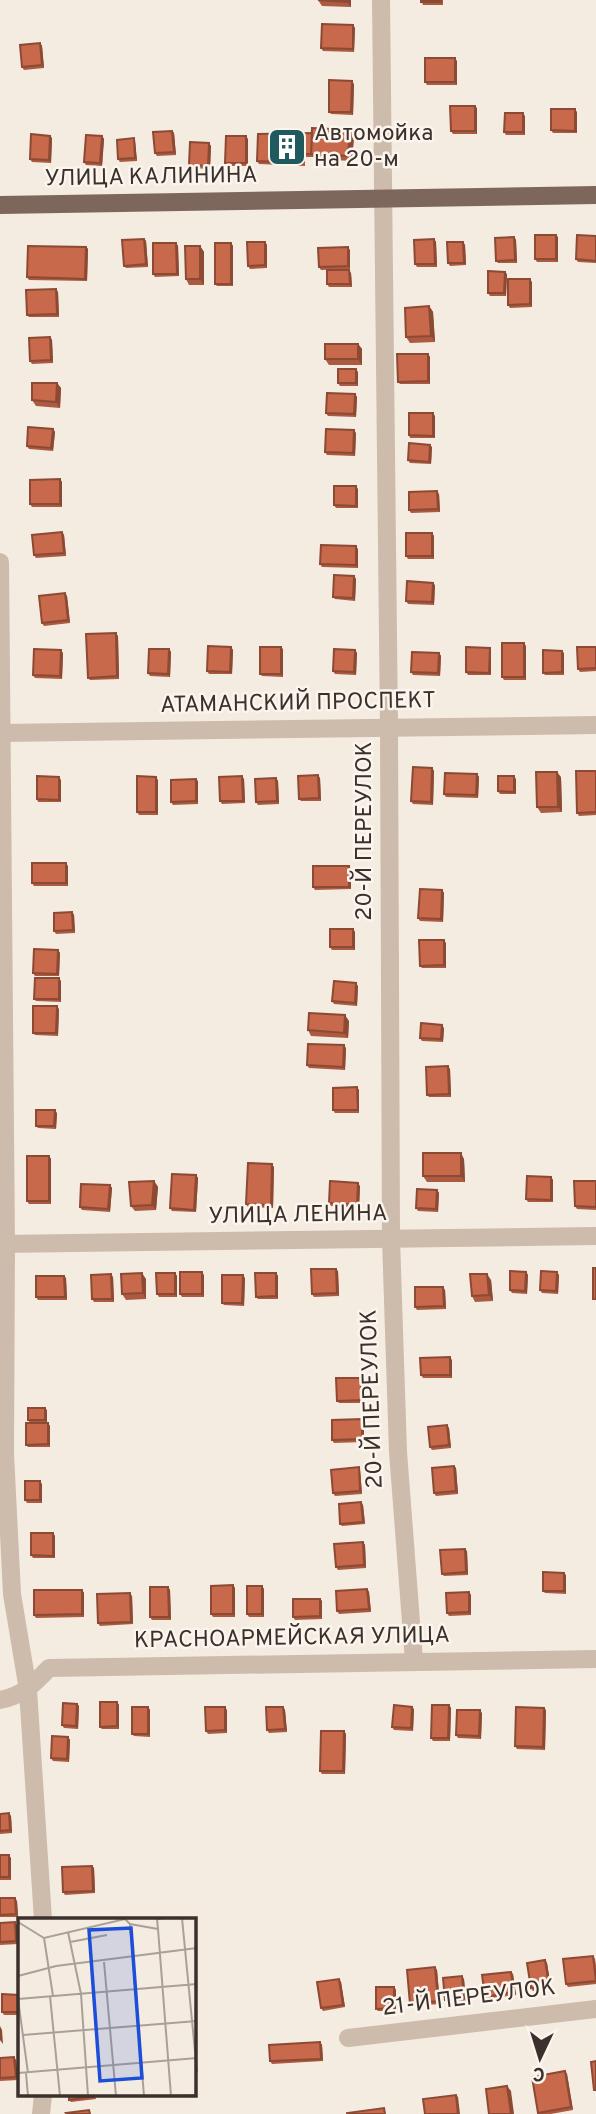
<svg xmlns="http://www.w3.org/2000/svg" width="596" height="2114" font-family="Overpass,sans-serif">
	<rect width="100%" height="100%" fill="#f4ebe1"/>
	<g fill="none" stroke-linecap="round" stroke-linejoin="round">
		<!-- minor -->
		<g stroke="#cdbbac" stroke-width="18">
			<path d="M381,0L389,727L391,1239L398,1452L414,1661"/>
			<path d="M0,562L6,1244L5,1454L12,1594L28,1690L43,1920"/>
			<path d="M0,733L596,725"/>
			<path d="M0,1244L596,1236"/>
			<path d="M0,1700C22,1696 34,1684 49,1668L596,1659"/>
			<path d="M348,2038L596,2009"/>
			<path d="M41,2114L43,2095"/>
		</g>
		<!-- major -->
		<path stroke="#7d675c" stroke-width="18" d="M0,205L596,195"/>
	</g>
	<!-- wall -->
	<g fill="#ac5a40">
		<path d="M318,0H351V7L322,6Z"/>
		<path d="M421,0H443V5H423Z"/>
		<path d="M353,25L355,28L354,52L323,51L321,48Z"/>
		<path d="M40,43L42,46L44,68L24,70L22,67Z"/>
		<path d="M457,61V85H427L425,82Z"/>
		<path d="M354,84L353,115L331,114L329,112Z"/>
		<path d="M477,108V134H453L451,131Z"/>
		<path d="M577,112V133H553L551,130Z"/>
		<path d="M525,116V135H506L504,132Z"/>
		<path d="M350,130L354,136L352,161L315,159L313,157H305V166L259,164L257,161L312,133Z"/>
		<path d="M172,131L174,133L176,155L157,156L155,153Z"/>
		<path d="M50,136L52,138L51,163L32,162L30,159Z"/>
		<path d="M102,136L104,139L102,166L86,165L84,162Z"/>
		<path d="M248,139V166H227L225,163Z"/>
		<path d="M135,141L137,161L120,162L118,159Z"/>
		<path d="M209,143L211,146L210,169L191,168L189,165Z"/>
		<path d="M596,236V263L578,262L576,259Z"/>
		<path d="M514,237L516,240L517,263H498L496,261Z"/>
		<path d="M558,237V262H537L535,259Z"/>
		<path d="M144,239L146,241L148,267L126,268L124,266Z"/>
		<path d="M434,239L436,242L437,267H417L415,264Z"/>
		<path d="M265,242L267,245V268L250,269L248,266Z"/>
		<path d="M463,242L465,245L466,265L450,266L448,263Z"/>
		<path d="M176,243L178,246L179,276L155,277L153,274Z"/>
		<path d="M231,243L233,246V286H217L215,284Z"/>
		<path d="M200,246L204,252V285H189L186,279Z"/>
		<path d="M86,247L88,249L87,281L29,280L27,277Z"/>
		<path d="M350,250V269L321,270L319,267Z"/>
		<path d="M351,273L352,287H329L327,284Z"/>
		<path d="M507,274L506,296H490L488,293Z"/>
		<path d="M532,282V307L510,308L508,305Z"/>
		<path d="M58,292L59,317H29L27,315Z"/>
		<path d="M429,306L433,312L435,342L410,343L406,337Z"/>
		<path d="M50,337L52,340L53,363L32,364L30,361Z"/>
		<path d="M358,344L362,349V365H329L325,359Z"/>
		<path d="M428,354L430,357V384H400L398,382Z"/>
		<path d="M358,372V386H340L338,383Z"/>
		<path d="M57,383L61,388L60,408L36,406L32,400Z"/>
		<path d="M355,394L357,397L356,417L328,416L326,413Z"/>
		<path d="M435,416V438H410L409,435Z"/>
		<path d="M53,429L55,432L53,451L29,449L27,446Z"/>
		<path d="M356,433L355,456L327,455L325,452Z"/>
		<path d="M432,447L431,464L410,463L408,460Z"/>
		<path d="M60,479L62,482V507H32L30,504Z"/>
		<path d="M358,489V508H336L334,505Z"/>
		<path d="M439,494L440,512L411,513L409,510Z"/>
		<path d="M62,532L64,535L66,556L36,558L34,555Z"/>
		<path d="M432,533L434,536V559H408L406,556Z"/>
		<path d="M358,549V568L322,567L320,564Z"/>
		<path d="M354,576L356,579L355,601L335,599L333,597Z"/>
		<path d="M435,585L434,605L408,604L406,601Z"/>
		<path d="M67,596L70,623L44,626L42,623Z"/>
		<path d="M118,636L119,679L90,680L88,678Z"/>
		<path d="M526,646V680H504L502,677Z"/>
		<path d="M231,647L233,650L232,674H209L207,671Z"/>
		<path d="M596,647V671L580,672L578,669Z"/>
		<path d="M490,648L491,650V675H468L466,672Z"/>
		<path d="M169,649L171,652L170,677L150,676L148,673Z"/>
		<path d="M283,649V677L262,676L260,674Z"/>
		<path d="M355,650L357,653L356,675L335,674L333,671Z"/>
		<path d="M63,653L62,679L35,678L33,675Z"/>
		<path d="M439,653L441,656L440,676L413,675L411,672Z"/>
		<path d="M564,653V675H545L543,673Z"/>
		<path d="M432,768L434,771L433,805L413,804L411,801Z"/>
		<path d="M596,771V815L579,816L577,813Z"/>
		<path d="M477,774L479,777L478,798L446,797L444,794Z"/>
		<path d="M561,777L562,812L541,813L537,807Z"/>
		<path d="M276,778L278,781L279,804L258,805L256,802Z"/>
		<path d="M320,778L321,801H301L299,799Z"/>
		<path d="M244,779L245,803L222,804L220,801Z"/>
		<path d="M516,779V794H500L498,791Z"/>
		<path d="M61,780V802H38L37,799Z"/>
		<path d="M158,780V815H139L137,812Z"/>
		<path d="M198,781V804L173,805L171,802Z"/>
		<path d="M68,866V886H34L32,883Z"/>
		<path d="M349,866L351,869V889L315,890L313,887Z"/>
		<path d="M442,890L444,893L443,922L420,921L418,918Z"/>
		<path d="M72,912L74,915L75,933L56,934L54,931Z"/>
		<path d="M353,929L355,932V950H332L330,947Z"/>
		<path d="M446,943V968H422L420,966Z"/>
		<path d="M58,950L60,953L59,976H35L33,973Z"/>
		<path d="M61,981V1002L36,1001L34,999Z"/>
		<path d="M358,986L357,1006L334,1004L332,1001Z"/>
		<path d="M59,1009L58,1036L35,1035L33,1033Z"/>
		<path d="M349,1021L348,1038L311,1036L308,1030Z"/>
		<path d="M444,1028L443,1042L422,1041L420,1038Z"/>
		<path d="M346,1048L345,1070L309,1068L307,1065Z"/>
		<path d="M450,1069L451,1097H429L427,1095Z"/>
		<path d="M359,1090V1113H335L333,1110Z"/>
		<path d="M57,1113L56,1129L38,1128L36,1126Z"/>
		<path d="M49,1156L51,1159V1204H29L27,1201Z"/>
		<path d="M464,1159L465,1182H427L423,1176Z"/>
		<path d="M274,1167L273,1208L248,1207L246,1204Z"/>
		<path d="M196,1175L198,1178L196,1212L172,1211L170,1208Z"/>
		<path d="M551,1177L553,1180V1202H528L526,1199Z"/>
		<path d="M154,1181L158,1187L156,1210L135,1211L131,1206Z"/>
		<path d="M596,1181V1210L577,1209L575,1206Z"/>
		<path d="M110,1185L112,1188L110,1212L82,1210L80,1207Z"/>
		<path d="M360,1186L359,1208L331,1206L329,1203Z"/>
		<path d="M437,1190L439,1193L438,1212L418,1211L416,1208Z"/>
		<path d="M338,1271L339,1296L314,1297L312,1294Z"/>
		<path d="M526,1272L528,1275L527,1294L512,1293L510,1290Z"/>
		<path d="M175,1273L177,1276V1297H159L157,1294Z"/>
		<path d="M276,1273L278,1276V1299H258L256,1297Z"/>
		<path d="M204,1275V1297H182L180,1294Z"/>
		<path d="M559,1275L558,1294L542,1293L540,1290Z"/>
		<path d="M113,1277L114,1302H94L92,1299Z"/>
		<path d="M66,1278L67,1300H38L36,1297Z"/>
		<path d="M245,1278L244,1306L224,1305L222,1303Z"/>
		<path d="M146,1279V1299L126,1300L122,1294Z"/>
		<path d="M491,1280L493,1301L475,1302L472,1296Z"/>
		<path d="M445,1290L446,1309L417,1310L415,1307Z"/>
		<path d="M452,1360V1378H423L421,1375Z"/>
		<path d="M363,1380V1403H339L337,1401Z"/>
		<path d="M47,1410V1423L50,1426V1447H28L26,1445L30,1423L28,1420Z"/>
		<path d="M364,1422V1442L334,1443L332,1440Z"/>
		<path d="M449,1428L451,1448L432,1450L430,1447Z"/>
		<path d="M454,1466L456,1468L458,1494L436,1496L434,1493Z"/>
		<path d="M359,1467L360,1470L362,1494L335,1496L333,1493Z"/>
		<path d="M42,1484V1503H27L25,1500Z"/>
		<path d="M363,1505L365,1524L342,1526L340,1524Z"/>
		<path d="M53,1533L55,1536V1558H33L31,1555Z"/>
		<path d="M363,1542L365,1545L366,1568L338,1570L336,1567Z"/>
		<path d="M467,1551L468,1575L444,1576L442,1574Z"/>
		<path d="M566,1575V1594L545,1593L543,1591Z"/>
		<path d="M233,1585L235,1588V1617H213L211,1614Z"/>
		<path d="M262,1586L264,1589V1617H249L247,1614Z"/>
		<path d="M168,1587L170,1590L171,1620H152L150,1617Z"/>
		<path d="M367,1589L369,1592L371,1612L339,1614L337,1611Z"/>
		<path d="M82,1590L84,1593V1617L36,1618L34,1615Z"/>
		<path d="M469,1592L471,1595V1615L449,1616L447,1613Z"/>
		<path d="M132,1596L133,1624L100,1626L98,1623Z"/>
		<path d="M320,1599L322,1601V1619L295,1620L293,1617Z"/>
		<path d="M117,1702L119,1705V1729H102L100,1727Z"/>
		<path d="M77,1704L79,1706L78,1729L64,1728L62,1725Z"/>
		<path d="M449,1705L451,1708L450,1741H433L431,1738Z"/>
		<path d="M148,1707L150,1710V1737L134,1736L132,1734Z"/>
		<path d="M283,1707L285,1710L287,1732L269,1733L267,1730Z"/>
		<path d="M414,1709L413,1731L394,1730L392,1727Z"/>
		<path d="M227,1710V1733L208,1734L206,1731Z"/>
		<path d="M546,1710L545,1750L517,1749L515,1746Z"/>
		<path d="M482,1713L481,1739L458,1738L456,1735Z"/>
		<path d="M344,1731L346,1734L345,1774H322L320,1771Z"/>
		<path d="M68,1737L70,1740L69,1762L53,1761L51,1758Z"/>
		<path d="M0,1814L11,1816L12,1833L0,1834Z"/>
		<path d="M0,1855L11,1858V1880H0Z"/>
		<path d="M92,1866L94,1868L95,1893L65,1895L63,1892Z"/>
		<path d="M0,1898L17,1901L18,1917H0Z"/>
		<path d="M0,1923L17,1925L18,1944L0,1945Z"/>
		<path d="M593,1956L595,1959L596,1965V1984L568,1987L566,1984Z"/>
		<path d="M547,1963L551,1988L533,1991L531,1988Z"/>
		<path d="M437,1970L440,2004L412,2006L410,2004Z"/>
		<path d="M513,1974L516,1995L487,1999L485,1997Z"/>
		<path d="M464,1979L466,2001L447,2002L445,2000Z"/>
		<path d="M341,1982L345,2007L323,2011L321,2008Z"/>
		<path d="M394,1987L396,1990V2011H378L376,2009Z"/>
		<path d="M19,1995V2015H4L2,2012Z"/>
		<path d="M320,2042L322,2045L323,2061L272,2064L270,2061Z"/>
		<path d="M0,2058L16,2060L18,2080L0,2081Z"/>
		<path d="M565,2071L567,2074L573,2110L551,2114H539L538,2113Z"/>
		<path d="M69,2095H95L96,2099L71,2102L69,2100Z"/>
	</g>
	<!-- shaded-wall -->
	<g fill="#8c4a34">
		<path d="M347,0H351V7L347,2Z"/>
		<path d="M353,25L355,28L354,52L353,49Z"/>
		<path d="M40,43L42,46L44,68L42,65Z"/>
		<path d="M455,58L457,61V85L455,82Z"/>
		<path d="M352,81L354,84L353,115L351,112Z"/>
		<path d="M475,106L477,108V134L475,131Z"/>
		<path d="M575,109L577,112V133L575,131Z"/>
		<path d="M523,113L525,116V135L523,132Z"/>
		<path d="M350,130L354,136L352,161L348,156Z"/>
		<path d="M172,131L174,133L176,155L174,152Z"/>
		<path d="M50,136L52,138L51,163L49,160Z"/>
		<path d="M102,136L104,139L102,166L100,163Z"/>
		<path d="M246,136L248,139V166L246,163Z"/>
		<path d="M134,138L135,141L137,161L135,158Z"/>
		<path d="M209,143L211,146L210,169L208,166Z"/>
		<path d="M556,235L558,237V262L556,259Z"/>
		<path d="M514,237L516,240L517,263L515,260Z"/>
		<path d="M144,239L146,241L148,267L146,264Z"/>
		<path d="M434,239L436,242L437,267L435,264Z"/>
		<path d="M265,242L267,245V268L265,265Z"/>
		<path d="M463,242L465,245L466,265L464,263Z"/>
		<path d="M176,243L178,246L179,276L177,274Z"/>
		<path d="M231,243L233,246V286L231,284Z"/>
		<path d="M200,246L204,252V285L200,279Z"/>
		<path d="M86,247L88,249L87,281L85,279Z"/>
		<path d="M348,247L350,250V269L348,266Z"/>
		<path d="M349,270L351,273L352,287L350,284Z"/>
		<path d="M505,272L507,274L506,296L504,293Z"/>
		<path d="M530,279L532,282V307L530,304Z"/>
		<path d="M56,289L58,292L59,317L57,314Z"/>
		<path d="M429,306L433,312L435,342L431,336Z"/>
		<path d="M50,337L52,340L53,363L51,360Z"/>
		<path d="M358,344L362,349V365L358,359Z"/>
		<path d="M428,354L430,357V384L428,381Z"/>
		<path d="M356,369L358,372V386L356,383Z"/>
		<path d="M57,383L61,388L60,408L56,402Z"/>
		<path d="M355,394L357,397L356,417L354,414Z"/>
		<path d="M433,413L435,416V438L433,436Z"/>
		<path d="M53,429L55,432L53,451L51,448Z"/>
		<path d="M354,430L356,433L355,456L353,453Z"/>
		<path d="M430,445L432,447L431,464L429,462Z"/>
		<path d="M60,479L62,482V507L60,504Z"/>
		<path d="M356,486L358,489V508L356,506Z"/>
		<path d="M437,491L439,494L440,512L438,509Z"/>
		<path d="M62,532L64,535L66,556L64,553Z"/>
		<path d="M432,533L434,536V559L432,556Z"/>
		<path d="M356,546L358,549V568L356,565Z"/>
		<path d="M354,576L356,579L355,601L353,598Z"/>
		<path d="M433,583L435,585L434,605L432,602Z"/>
		<path d="M65,593L67,596L70,623L68,620Z"/>
		<path d="M116,633L118,636L119,679L117,676Z"/>
		<path d="M524,643L526,646V680L524,677Z"/>
		<path d="M231,647L233,650L232,674L230,672Z"/>
		<path d="M281,647L283,649V677L281,674Z"/>
		<path d="M490,648L491,650V675L489,673Z"/>
		<path d="M169,649L171,652L170,677L168,674Z"/>
		<path d="M61,650L63,653L62,679L60,676Z"/>
		<path d="M355,650L357,653L356,675L354,672Z"/>
		<path d="M562,651L564,653V675L562,672Z"/>
		<path d="M439,653L441,656L440,676L438,673Z"/>
		<path d="M432,768L434,771L433,805L431,802Z"/>
		<path d="M557,772L561,777L562,812L558,807Z"/>
		<path d="M477,774L479,777L478,798L476,795Z"/>
		<path d="M318,775L320,778L321,801L319,798Z"/>
		<path d="M242,776L244,779L245,803L243,801Z"/>
		<path d="M514,776L516,779V794L514,792Z"/>
		<path d="M59,777L61,780V802L59,800Z"/>
		<path d="M156,777L158,780V815L156,812Z"/>
		<path d="M276,778L278,781L279,804L277,801Z"/>
		<path d="M196,779L198,781V804L196,801Z"/>
		<path d="M66,863L68,866V886L66,883Z"/>
		<path d="M349,866L351,869V889L349,887Z"/>
		<path d="M442,890L444,893L443,922L441,919Z"/>
		<path d="M72,912L74,915L75,933L73,930Z"/>
		<path d="M353,929L355,932V950L353,947Z"/>
		<path d="M444,940L446,943V968L444,965Z"/>
		<path d="M58,950L60,953L59,976L57,974Z"/>
		<path d="M59,978L61,981V1002L59,999Z"/>
		<path d="M356,983L358,986L357,1006L355,1003Z"/>
		<path d="M57,1006L59,1009L58,1036L56,1033Z"/>
		<path d="M345,1015L349,1021L348,1038L344,1033Z"/>
		<path d="M442,1025L444,1028L443,1042L441,1039Z"/>
		<path d="M344,1045L346,1048L345,1070L343,1067Z"/>
		<path d="M448,1066L450,1069L451,1097L449,1094Z"/>
		<path d="M357,1087L359,1090V1113L358,1110Z"/>
		<path d="M55,1110L57,1113L56,1129L54,1126Z"/>
		<path d="M461,1153L464,1159L465,1182L461,1176Z"/>
		<path d="M49,1156L51,1159V1204L49,1201Z"/>
		<path d="M272,1164L274,1167L273,1208L271,1205Z"/>
		<path d="M196,1175L198,1178L196,1212L194,1210Z"/>
		<path d="M551,1177L553,1180V1202L551,1200Z"/>
		<path d="M154,1181L158,1187L156,1210L152,1205Z"/>
		<path d="M358,1183L360,1186L359,1208L357,1205Z"/>
		<path d="M110,1185L112,1188L110,1212L108,1209Z"/>
		<path d="M437,1190L439,1193L438,1212L436,1209Z"/>
		<path d="M336,1269L338,1271L339,1296L337,1293Z"/>
		<path d="M202,1272L204,1275V1297L202,1294Z"/>
		<path d="M526,1272L528,1275L527,1294L525,1291Z"/>
		<path d="M557,1272L559,1275L558,1294L556,1291Z"/>
		<path d="M142,1273L146,1279V1299L143,1293Z"/>
		<path d="M175,1273L177,1276V1297L175,1294Z"/>
		<path d="M276,1273L278,1276V1299L276,1296Z"/>
		<path d="M111,1274L113,1277L114,1302L112,1299Z"/>
		<path d="M487,1274L491,1280L493,1301L489,1295Z"/>
		<path d="M243,1275L245,1278L244,1306L242,1303Z"/>
		<path d="M64,1276L66,1278L67,1300L65,1297Z"/>
		<path d="M443,1287L445,1290L446,1309L444,1306Z"/>
		<path d="M450,1357L452,1360V1378L450,1375Z"/>
		<path d="M361,1378L363,1380V1403L361,1400Z"/>
		<path d="M45,1408L47,1410V1423L45,1420Z"/>
		<path d="M362,1419L364,1422V1442L362,1439Z"/>
		<path d="M48,1423L50,1426V1447L48,1444Z"/>
		<path d="M447,1425L449,1428L451,1448L449,1445Z"/>
		<path d="M454,1466L456,1468L458,1494L456,1491Z"/>
		<path d="M359,1467L360,1470L362,1494L360,1491Z"/>
		<path d="M40,1481L42,1484V1503L40,1500Z"/>
		<path d="M361,1502L363,1505L365,1524L363,1522Z"/>
		<path d="M53,1533L55,1536V1558L53,1556Z"/>
		<path d="M363,1542L365,1545L366,1568L364,1565Z"/>
		<path d="M465,1549L467,1551L468,1575L466,1572Z"/>
		<path d="M564,1573L566,1575V1594L564,1591Z"/>
		<path d="M233,1585L235,1588V1617L233,1614Z"/>
		<path d="M262,1586L264,1589V1617L262,1614Z"/>
		<path d="M168,1587L170,1590L171,1620L169,1617Z"/>
		<path d="M367,1589L369,1592L371,1612L369,1609Z"/>
		<path d="M82,1590L84,1593V1617L82,1614Z"/>
		<path d="M469,1592L471,1595V1615L469,1612Z"/>
		<path d="M130,1593L132,1596L133,1624L131,1622Z"/>
		<path d="M320,1599L322,1601V1619L320,1616Z"/>
		<path d="M117,1702L119,1705V1729L117,1726Z"/>
		<path d="M77,1704L79,1706L78,1729L76,1726Z"/>
		<path d="M449,1705L451,1708L450,1741L448,1738Z"/>
		<path d="M148,1707L150,1710V1737L148,1734Z"/>
		<path d="M225,1707L227,1710V1733L225,1730Z"/>
		<path d="M283,1707L285,1710L287,1732L285,1729Z"/>
		<path d="M412,1707L414,1709L413,1731L411,1728Z"/>
		<path d="M544,1708L546,1710L545,1750L543,1747Z"/>
		<path d="M480,1710L482,1713L481,1739L479,1736Z"/>
		<path d="M344,1731L346,1734L345,1774L343,1771Z"/>
		<path d="M68,1737L70,1740L69,1762L67,1759Z"/>
		<path d="M9,1813L11,1816L12,1833L10,1830Z"/>
		<path d="M9,1855L11,1858V1880L9,1877Z"/>
		<path d="M92,1866L94,1868L95,1893L93,1891Z"/>
		<path d="M15,1898L17,1901L18,1917L16,1914Z"/>
		<path d="M15,1922L17,1925L18,1944L16,1941Z"/>
		<path d="M545,1960L547,1963L551,1988L549,1985Z"/>
		<path d="M435,1967L437,1970L440,2004L438,2001Z"/>
		<path d="M511,1972L513,1974L516,1995L514,1992Z"/>
		<path d="M462,1976L464,1979L466,2001L464,1998Z"/>
		<path d="M339,1979L341,1982L345,2007L343,2005Z"/>
		<path d="M394,1987L396,1990V2011L394,2008Z"/>
		<path d="M0,2026L2,2030L3,2044L0,2040Z"/>
		<path d="M320,2042L322,2045L323,2061L321,2059Z"/>
		<path d="M14,2057L16,2060L18,2080L16,2077Z"/>
		<path d="M565,2071L567,2074L573,2110L571,2107Z"/>
		<path d="M507,2086L511,2091L514,2114H511Z"/>
		<path d="M456,2095L458,2097L460,2114H458Z"/>
	</g>
	<!-- building -->
	<g fill="#c8694b" stroke="#8c4a34" stroke-width="2">
		<path d="M318,0H347V2Z"/>
		<rect x="421" y="0" width="20" height="2"/>
		<path d="M322,24L353,25V49L321,48Z"/>
		<path d="M40,43L42,65L22,67L20,45Z"/>
		<rect x="425" y="58" width="30" height="24"/>
		<path d="M329,80L352,81L351,112H329Z"/>
		<path d="M450,106H475V131H451Z"/>
		<path d="M551,109H575V131L551,130Z"/>
		<path d="M505,113H523V132H504Z"/>
		<path d="M312,128L350,130L348,156L311,154Z"/>
		<path d="M172,131L174,152L155,153L153,132Z"/>
		<path d="M312,133L311,154H313H303V163L257,161L258,134Z"/>
		<path d="M31,134L50,136L49,160L30,159Z"/>
		<path d="M86,135L102,136L100,163L84,162Z"/>
		<path d="M226,136H246V163H225Z"/>
		<path d="M134,138L135,158L118,159L117,140Z"/>
		<path d="M190,142L209,143L208,166L189,165Z"/>
		<rect x="535" y="235" width="21" height="24"/>
		<path d="M577,235L596,236V261L576,259Z"/>
		<path d="M514,237L515,260L496,261L495,238Z"/>
		<path d="M144,239L146,264L124,266L122,240Z"/>
		<path d="M434,239L435,264H415L414,240Z"/>
		<path d="M247,242H265V265L248,266Z"/>
		<path d="M447,242H463L464,263H448Z"/>
		<path d="M153,243H176L177,274H153Z"/>
		<rect x="215" y="243" width="16" height="41"/>
		<path d="M28,246L86,247L85,279L27,277Z"/>
		<path d="M185,246H200V279H186Z"/>
		<path d="M348,247V266L319,267L318,248Z"/>
		<path d="M327,270H349L350,284H327Z"/>
		<path d="M488,271L505,272L504,293H488Z"/>
		<path d="M508,279H530V304L508,305Z"/>
		<path d="M56,289L57,314L27,315L26,290Z"/>
		<path d="M429,306L431,336L406,337L405,308Z"/>
		<path d="M50,337L51,360L30,361L29,338Z"/>
		<rect x="325" y="344" width="33" height="15"/>
		<path d="M397,354H428V381L398,382Z"/>
		<rect x="338" y="369" width="18" height="14"/>
		<path d="M32,383H57L56,402L32,400Z"/>
		<path d="M327,393L355,394L354,414L326,413Z"/>
		<path d="M409,413H433V436L409,435Z"/>
		<path d="M28,427L53,429L51,448L27,446Z"/>
		<path d="M326,429L354,430L353,453L325,452Z"/>
		<path d="M409,443L430,445L429,462L408,460Z"/>
		<path d="M60,479V504H30V480Z"/>
		<path d="M334,486H356V506L334,505Z"/>
		<path d="M437,491L438,509L409,510V492Z"/>
		<path d="M62,532L64,553L34,555L32,535Z"/>
		<rect x="406" y="533" width="26" height="23"/>
		<path d="M321,545L356,546V565L320,564Z"/>
		<path d="M334,575L354,576L353,598L333,597Z"/>
		<path d="M407,581L433,583L432,602L406,601Z"/>
		<path d="M65,593L68,620L42,623L39,596Z"/>
		<path d="M116,633L117,676L88,678L86,634Z"/>
		<rect x="502" y="643" width="22" height="34"/>
		<path d="M208,646L231,647L230,672L207,671Z"/>
		<rect x="260" y="647" width="21" height="27"/>
		<path d="M466,647L490,648L489,673L466,672Z"/>
		<path d="M577,647H596V668L578,669Z"/>
		<path d="M34,649L61,650L60,676L33,675Z"/>
		<path d="M149,649H169L168,674L148,673Z"/>
		<path d="M334,649L355,650L354,672L333,671Z"/>
		<path d="M543,650L562,651V672L543,673Z"/>
		<path d="M412,652L439,653L438,673L411,672Z"/>
		<path d="M413,767L432,768L431,802L411,801Z"/>
		<path d="M576,771H596V812L577,813Z"/>
		<path d="M536,772H557L558,807H537Z"/>
		<path d="M445,773L477,774L476,795L444,794Z"/>
		<path d="M318,775L319,798L299,799L298,776Z"/>
		<path d="M37,776L59,777V800L37,799Z"/>
		<path d="M137,776L156,777V812H137Z"/>
		<path d="M242,776L243,801H220L219,777Z"/>
		<path d="M498,776H514V792L498,791Z"/>
		<path d="M276,778L277,801L256,802L255,779Z"/>
		<path d="M196,779V801L171,802V780Z"/>
		<rect x="32" y="863" width="34" height="20"/>
		<rect x="313" y="866" width="36" height="21"/>
		<path d="M420,889L442,890L441,919L418,918Z"/>
		<path d="M72,912L73,930L54,931V913Z"/>
		<rect x="330" y="929" width="23" height="18"/>
		<path d="M419,940H444V965L420,966Z"/>
		<path d="M34,949L58,950L57,974L33,973Z"/>
		<path d="M35,978H59V999H34Z"/>
		<path d="M334,981L356,983L355,1003L332,1001Z"/>
		<path d="M33,1006H57L56,1033H33Z"/>
		<path d="M309,1013L345,1015L344,1033L308,1030Z"/>
		<path d="M421,1023L442,1025L441,1039L420,1038Z"/>
		<path d="M308,1044L344,1045L343,1067L307,1065Z"/>
		<path d="M448,1066L449,1094L427,1095L426,1067Z"/>
		<path d="M357,1087L358,1110H333V1088Z"/>
		<path d="M36,1110H55L54,1126H36Z"/>
		<rect x="423" y="1153" width="38" height="23"/>
		<rect x="27" y="1156" width="22" height="45"/>
		<path d="M248,1163L272,1164L271,1205L246,1204Z"/>
		<path d="M172,1174L196,1175L194,1210L170,1208Z"/>
		<path d="M527,1176L551,1177V1200L526,1199Z"/>
		<path d="M154,1181L152,1205L131,1206L129,1182Z"/>
		<path d="M330,1181L358,1183L357,1205L329,1203Z"/>
		<path d="M574,1181H596V1207L575,1206Z"/>
		<path d="M81,1184L110,1185L108,1209L80,1207Z"/>
		<path d="M417,1189L437,1190L436,1209L416,1208Z"/>
		<rect x="593" y="1268" width="3" height="31"/>
		<path d="M311,1269H336L337,1293L312,1294Z"/>
		<path d="M510,1271L526,1272L525,1291L510,1290Z"/>
		<path d="M541,1271L557,1272L556,1291L540,1290Z"/>
		<rect x="180" y="1272" width="22" height="22"/>
		<path d="M142,1273L143,1293L122,1294L121,1274Z"/>
		<path d="M156,1273H175V1294H157Z"/>
		<path d="M255,1273H276V1296L256,1297Z"/>
		<path d="M111,1274L112,1299H92L91,1275Z"/>
		<path d="M470,1274H487L489,1295L472,1296Z"/>
		<path d="M222,1275H243L242,1303H222Z"/>
		<path d="M36,1276H64L65,1297H36Z"/>
		<path d="M415,1287H443L444,1306L415,1307Z"/>
		<path d="M450,1357V1375H421L420,1358Z"/>
		<path d="M336,1378H361V1400L337,1401Z"/>
		<rect x="28" y="1408" width="17" height="12"/>
		<path d="M362,1419V1439L332,1440V1420Z"/>
		<path d="M26,1423H48V1444L26,1445Z"/>
		<path d="M447,1425L449,1445L430,1447L428,1427Z"/>
		<path d="M454,1466L456,1491L434,1493L432,1468Z"/>
		<path d="M359,1467L360,1491L333,1493L331,1470Z"/>
		<rect x="25" y="1481" width="15" height="19"/>
		<path d="M361,1502L363,1522L340,1524L339,1504Z"/>
		<path d="M31,1533H53V1556L31,1555Z"/>
		<path d="M363,1542L364,1565L336,1567L334,1544Z"/>
		<path d="M465,1549L466,1572L442,1574L440,1550Z"/>
		<path d="M543,1572L564,1573V1591H543Z"/>
		<path d="M233,1585V1614H211V1586Z"/>
		<rect x="247" y="1586" width="15" height="28"/>
		<path d="M150,1587H168L169,1617H150Z"/>
		<path d="M367,1589L369,1609L337,1611L336,1591Z"/>
		<path d="M34,1590H82V1614L34,1615Z"/>
		<path d="M469,1592V1612L447,1613L446,1593Z"/>
		<path d="M130,1593L131,1622L98,1623L97,1594Z"/>
		<path d="M293,1599H320V1616L293,1617Z"/>
		<path d="M100,1702H117V1726L100,1727Z"/>
		<path d="M63,1703L77,1704L76,1726L62,1725Z"/>
		<path d="M394,1705L412,1707L411,1728L392,1727Z"/>
		<path d="M432,1705H449L448,1738H431Z"/>
		<rect x="132" y="1707" width="16" height="27"/>
		<path d="M205,1707H225V1730L206,1731Z"/>
		<path d="M266,1707H283L285,1729L267,1730Z"/>
		<path d="M516,1707L544,1708L543,1747L515,1746Z"/>
		<path d="M457,1710H480L479,1736L456,1735Z"/>
		<path d="M321,1731H344L343,1771H320Z"/>
		<path d="M52,1736L68,1737L67,1759L51,1758Z"/>
		<path d="M9,1813L10,1830L0,1831V1814Z"/>
		<rect x="0" y="1855" width="9" height="22"/>
		<path d="M92,1866L93,1891L63,1892L62,1867Z"/>
		<path d="M0,1898H15L16,1914L0,1915Z"/>
		<path d="M15,1922L16,1941L0,1942V1923Z"/>
		<path d="M593,1956L596,1981L566,1984L563,1959Z"/>
		<path d="M545,1960L549,1985L531,1988L527,1963Z"/>
		<path d="M435,1967L438,2001L410,2004L407,1970Z"/>
		<path d="M511,1972L514,1992L485,1997L482,1975Z"/>
		<path d="M462,1976L464,1998L445,2000L443,1978Z"/>
		<path d="M339,1979L343,2005L321,2008L317,1982Z"/>
		<path d="M376,1987H394V2008L376,2009Z"/>
		<path d="M2,1994L19,1995V2012H2Z"/>
		<path d="M320,2042L321,2059L270,2061L269,2045Z"/>
		<path d="M14,2057L16,2077L0,2078V2058Z"/>
		<path d="M596,2061V2090H594L591,2062Z"/>
		<path d="M565,2071L571,2107L538,2113L532,2077Z"/>
		<path d="M507,2086L511,2114H489L486,2089Z"/>
		<path d="M69,2095H94V2096L69,2100Z"/>
		<path d="M456,2095L458,2114H425L423,2099Z"/>
		<path d="M384,2108L385,2114H347V2113Z"/>
		<path d="M89,2110L90,2114H67L66,2113Z"/>
	</g>
	<!-- icons -->
	<defs>
		<symbol id="building-square" viewBox="-11 -11 22 22"><rect x="-9" y="-9" width="18" height="18" rx="4" fill="#1f5a5e" stroke="#fbf5ee"/><path d="M-4-6H4V6H1V3H-1V6H-4ZM-2.5-4.3h1.7v1.8h-1.7ZM.8-4.3h1.7v1.8H.8ZM-2.5-1h1.7V.8h-1.7ZM.8-1h1.7V.8H.8Z" fill="#fff"/></symbol>
	</defs>
	<g fill-rule="evenodd">
		<use href="#building-square" x="265" y="125" width="44" height="44"/>
	</g>
	<g text-anchor="middle" dominant-baseline="central" stroke-width="5" stroke-linejoin="round" paint-order="stroke">
		<!-- poi labels -->
		<g font-size="23" fill="#3b302b" stroke="#fbf5ee" text-anchor="start">
			<text x="314" y="134">Автомойка<tspan x="314" dy="26">на 20-м</tspan></text>
		</g>
		<!-- street labels -->
		<g font-size="23" fill="#3b302b" stroke="#fbf5ee">
			<text transform="translate(151 178) rotate(-1)">УЛИЦА КАЛИНИНА</text>
			<text transform="translate(298 704) rotate(-1)">АТАМАНСКИЙ ПРОСПЕКТ</text>
			<text transform="translate(365 831) rotate(-90)">20-Й ПЕРЕУЛОК</text>
			<text transform="translate(298 1216) rotate(-1)">УЛИЦА ЛЕНИНА</text>
			<text transform="translate(373 1399) rotate(-92)">20-Й ПЕРЕУЛОК</text>
			<text transform="translate(292 1639) rotate(-1)">КРАСНОАРМЕЙСКАЯ УЛИЦА</text>
			<text transform="translate(469 1999) rotate(-7)">21-Й ПЕРЕУЛОК</text>
		</g>
	</g>
	<!-- overview -->
	<g transform="translate(18 1918)">
		<rect width="178" height="178" fill="#f4ebe1"/>
		<path fill="none" stroke="#aaa098" stroke-width="2" d="M164,0L179,154M0,4L26,20L107,1L112,6L140,11L139,1L146,0M112,6L126,178M140,11L153,178M50,14L63,76L70,178M26,20L35,78M52,24L89,17M86,44L98,178M0,58L38,48L179,30M32,78L42,178M0,81L179,66M0,81L10,155M5,117L179,103M0,155L179,140M8,155L10,178M146,178L179,177"/>
		<path fill="#1d4ed8" fill-opacity="0.15" stroke="#1d4ed8" stroke-width="3.5" d="M113,10L124,160L82,163L71,12Z"/>
		<rect width="178" height="178" fill="none" stroke="#3b302b" stroke-width="3.5"/>
	</g>
	<!-- north arrow -->
	<g transform="translate(540 2058) rotate(184)" stroke="#fbf5ee" stroke-width="5" paint-order="stroke">
	<path d="M0-5L12 26L0 18L-12 26Z" fill="#3b302b"/>
	<text y="-10" font-size="19" font-weight="bold" text-anchor="middle" fill="#3b302b">С</text>
	</g>
</svg>
